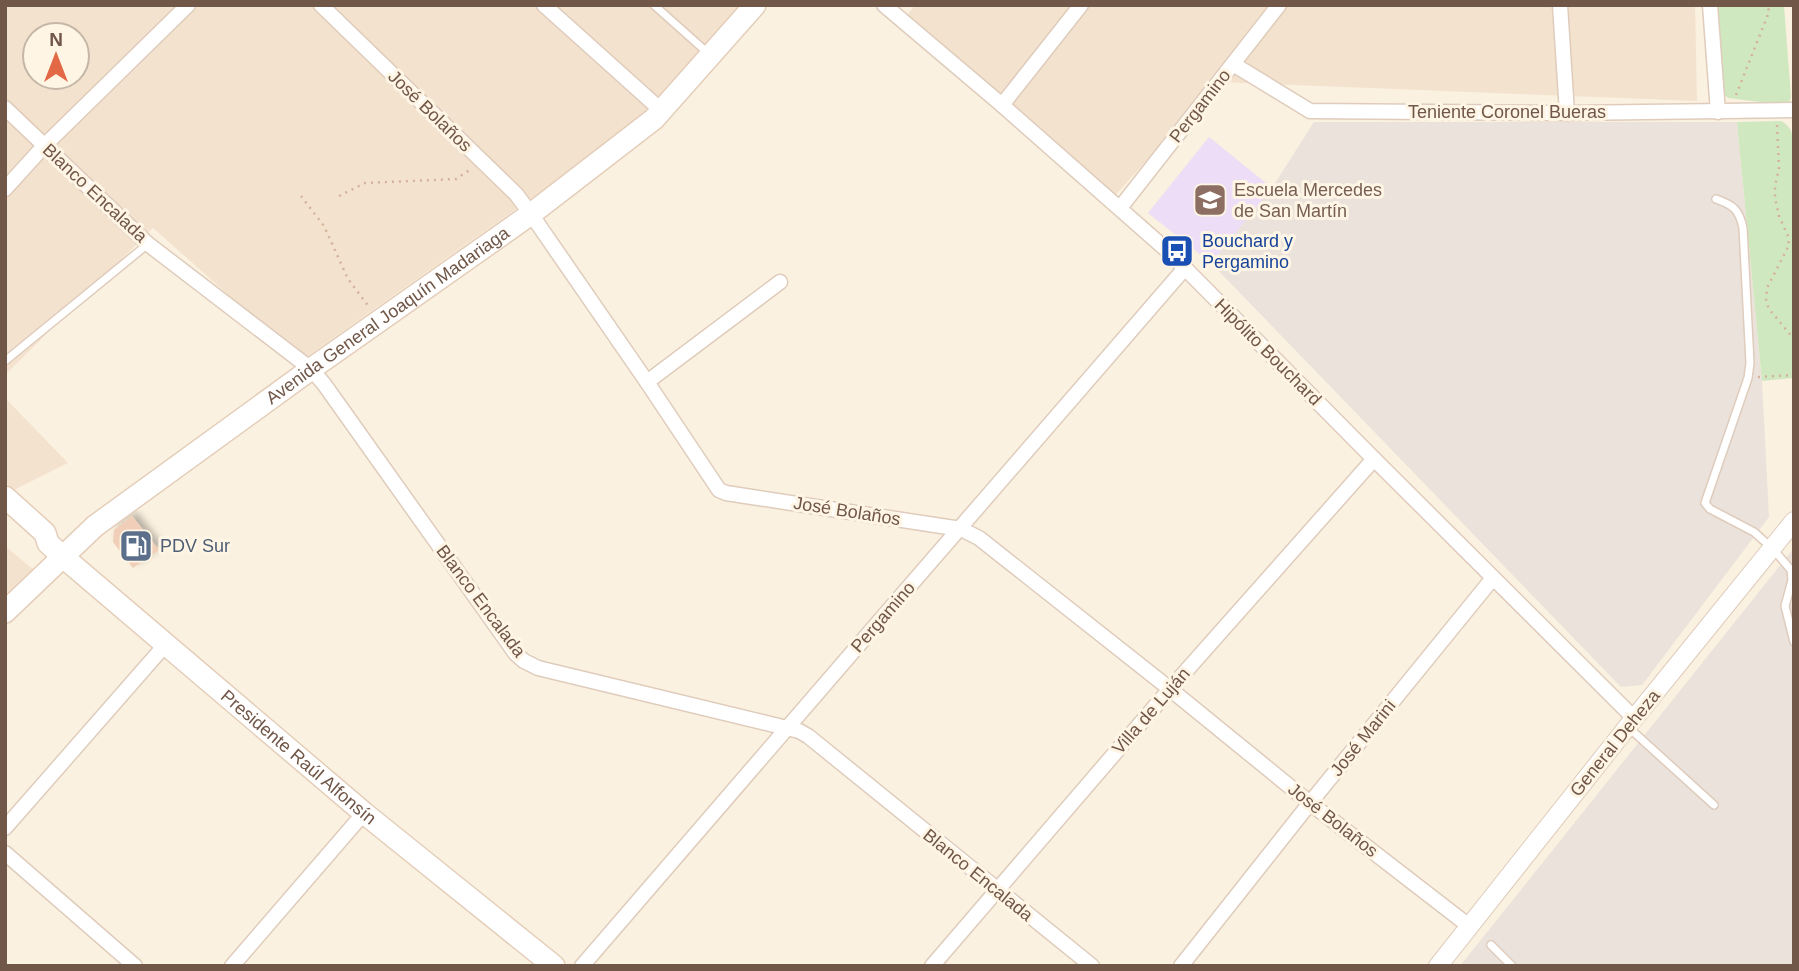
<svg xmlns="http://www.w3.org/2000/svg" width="1799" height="971" font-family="Helvetica,sans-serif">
	<defs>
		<filter id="shadow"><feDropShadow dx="4.5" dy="-4.5" stdDeviation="3.5" flood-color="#0004"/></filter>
	</defs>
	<rect width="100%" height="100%" fill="#fbf1e0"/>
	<!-- residential -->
	<g fill="#f3e2ce" fill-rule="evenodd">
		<path d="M5,5H749L672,99L302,360L153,228L5,375ZM35,35H77V77H35Z"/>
		<path d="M915,5H1695L1697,101L1217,82L1111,200L905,18Z"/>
		<path d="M5,398L68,463L14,490L5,482Z"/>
		<path d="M5,546L34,570L5,598Z"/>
	</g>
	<!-- industrial -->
	<g fill="#eae2db">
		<path d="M1314,122H1737L1762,381L1769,517L1642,685L1621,687L1211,263L1272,188Z"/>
		<path d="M1794,548V966H1460Z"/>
	</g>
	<!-- education -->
	<path fill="#edddf7" d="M1209,137L1272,188L1211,263L1148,213Z"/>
	<!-- green -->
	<g fill="#d0e8bf">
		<path d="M1716,5H1784L1791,97C1790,102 1788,103 1784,105L1728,98L1722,93Z"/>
		<path d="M1781,121C1795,128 1792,139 1794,154V378L1762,381L1737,122Z"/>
	</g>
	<!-- building -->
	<path fill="#f0ceb8" filter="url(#shadow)" d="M132,516L159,550L133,568L113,542L114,530Z"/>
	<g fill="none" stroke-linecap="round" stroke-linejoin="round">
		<defs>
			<g id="service">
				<path d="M654,5L709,54"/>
				<path d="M1716,199C1733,205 1739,209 1743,228L1750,363L1748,378L1705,503L1710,509L1754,532L1773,549L1791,570L1792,580L1785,606L1794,642"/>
				<path d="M5,361L148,244"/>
				<path d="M1628,727L1714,805"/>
				<path d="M1491,945L1512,966"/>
			</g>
			<g id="minor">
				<path d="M321,5L516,194L531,214L647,382L719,490L726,493L961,529L979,538L1170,689L1310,803L1469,926"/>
				<path d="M544,5L662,111"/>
				<path d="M884,5L1002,105L1170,253L1374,459L1634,718"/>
				<path d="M1560,5L1567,113"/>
				<path d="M1710,5L1718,112"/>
				<path d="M1233,64L1310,111L1567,113L1794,110"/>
				<path d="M1002,105L1081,5"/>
				<path d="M5,108L148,244L311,369L324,384L516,654L524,661L538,668L799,731L808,736L1092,966"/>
				<path d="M5,189L44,146L188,5"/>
				<path d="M1120,208L1279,5"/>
				<path d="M647,382L780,282"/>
				<path d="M5,828L166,644"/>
				<path d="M5,853L135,966"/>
				<path d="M232,966L364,813"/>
				<path d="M582,966C782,732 984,501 1185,268"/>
				<path d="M932,966L1170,689L1374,459"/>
				<path d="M1181,966L1310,803L1493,578"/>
			</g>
			<path id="tertiary" d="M1438,966L1628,726L1794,521"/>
			<g id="secondary">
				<path id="s1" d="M5,497L45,533L48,543L62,556L364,813L554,966"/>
				<path id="s2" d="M5,612L95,526L311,369L531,214L654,119L755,5"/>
			</g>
		</defs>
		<!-- service casing -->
		<use href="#service" stroke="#dfccbc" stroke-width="10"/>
		<!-- minor casing -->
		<use href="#minor" stroke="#dfccbc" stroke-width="17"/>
		<!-- tertiary casing -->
		<use href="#tertiary" stroke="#dfccbc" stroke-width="20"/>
		<!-- secondary casing -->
		<use href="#secondary" stroke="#e4ceba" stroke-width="24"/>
		<!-- path -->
		<g stroke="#d4b29c" stroke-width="2.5" stroke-dasharray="2 5" stroke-linecap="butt">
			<path d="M1736,95L1769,12L1768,5"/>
			<path d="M1777,125L1779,168L1775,186V198L1779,216L1788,236L1789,245L1767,288L1766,301L1769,309L1794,339"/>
			<path d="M301,196L324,226L348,279L369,307"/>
			<path d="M339,196L365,183L456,179L471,169"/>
			<path d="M1758,377L1794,375"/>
		</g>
		<!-- service -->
		<use href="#service" stroke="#fff" stroke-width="7"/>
		<!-- minor -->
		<use href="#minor" stroke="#fff" stroke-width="14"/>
		<!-- tertiary -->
		<use href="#tertiary" stroke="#fff" stroke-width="18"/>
		<!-- secondary -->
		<use href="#secondary" stroke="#fff" stroke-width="21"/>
	</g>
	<!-- icons -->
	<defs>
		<symbol id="school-square" viewBox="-11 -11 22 22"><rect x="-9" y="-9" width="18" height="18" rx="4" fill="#8d6e63" stroke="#fff5e5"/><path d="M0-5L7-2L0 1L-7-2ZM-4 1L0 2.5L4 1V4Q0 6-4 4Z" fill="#fff"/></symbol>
		<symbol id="bus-square" viewBox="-11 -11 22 22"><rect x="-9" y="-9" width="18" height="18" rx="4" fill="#1a4fb4" stroke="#fff5e5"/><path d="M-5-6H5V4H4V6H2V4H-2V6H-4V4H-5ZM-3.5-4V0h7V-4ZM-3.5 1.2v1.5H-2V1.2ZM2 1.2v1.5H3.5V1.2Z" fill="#fff"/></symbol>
		<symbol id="fuel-square" viewBox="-11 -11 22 22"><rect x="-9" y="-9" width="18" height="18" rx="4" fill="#5c6f8a" stroke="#fff5e5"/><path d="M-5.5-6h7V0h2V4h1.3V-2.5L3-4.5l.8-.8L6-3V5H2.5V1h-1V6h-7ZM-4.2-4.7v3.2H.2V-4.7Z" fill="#fff"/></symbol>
	</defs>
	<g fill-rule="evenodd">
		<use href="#school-square" x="1191" y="181" width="38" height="38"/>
		<use href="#bus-square" x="1158" y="232" width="38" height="38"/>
		<use href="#fuel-square" x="117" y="527" width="38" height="38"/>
	</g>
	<g text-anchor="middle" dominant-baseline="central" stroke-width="6" stroke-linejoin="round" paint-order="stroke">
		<!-- street labels -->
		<g font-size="18" fill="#715748" stroke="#fff5e5">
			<text transform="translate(1200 106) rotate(-52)">Pergamino</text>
			<text transform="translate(430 111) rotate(44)">José Bolaños</text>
			<text x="1507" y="112">Teniente Coronel Bueras</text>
			<text transform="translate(95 193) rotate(43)">Blanco Encalada</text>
			<text stroke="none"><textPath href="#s2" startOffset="485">Avenida General Joaquín Madariaga</textPath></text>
			<text transform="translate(1268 352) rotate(45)">Hipólito Bouchard</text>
			<text transform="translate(847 511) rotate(9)">José Bolaños</text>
			<text transform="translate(481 601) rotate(53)">Blanco Encalada</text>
			<text transform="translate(883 617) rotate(-49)">Pergamino</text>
			<text transform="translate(1151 711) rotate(-49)">Villa de Luján</text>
			<text transform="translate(1363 738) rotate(-51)">José Marini</text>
			<text transform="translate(1615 743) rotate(-51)">General Deheza</text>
			<text stroke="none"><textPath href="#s1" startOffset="394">Presidente Raúl Alfonsín</textPath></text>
			<text transform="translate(1333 820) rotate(38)">José Bolaños</text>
			<text transform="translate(978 875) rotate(39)">Blanco Encalada</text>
		</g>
		<!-- education labels -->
		<g font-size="18" fill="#785e54" stroke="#fff5e5" text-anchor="start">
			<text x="1234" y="190">Escuela Mercedes<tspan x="1234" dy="21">de San Martín</tspan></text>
		</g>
		<!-- transit labels -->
		<g font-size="18" fill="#164399" stroke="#fff5e5" text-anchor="start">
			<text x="1202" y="241">Bouchard y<tspan x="1202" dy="21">Pergamino</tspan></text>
		</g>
		<!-- service labels -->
		<g font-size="18" fill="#4e5e75" stroke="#fff5e5" text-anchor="start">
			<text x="160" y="546">PDV Sur</text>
		</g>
	</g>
	<!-- border -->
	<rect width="1799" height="971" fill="none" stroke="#715748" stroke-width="14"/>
	<!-- north arrow -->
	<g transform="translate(56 56)"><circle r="33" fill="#fff5e5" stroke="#c6b6a6" stroke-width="2"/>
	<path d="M0-5L12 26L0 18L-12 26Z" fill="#e36946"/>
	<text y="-10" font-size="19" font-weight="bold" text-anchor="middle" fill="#715748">N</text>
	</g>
</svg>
